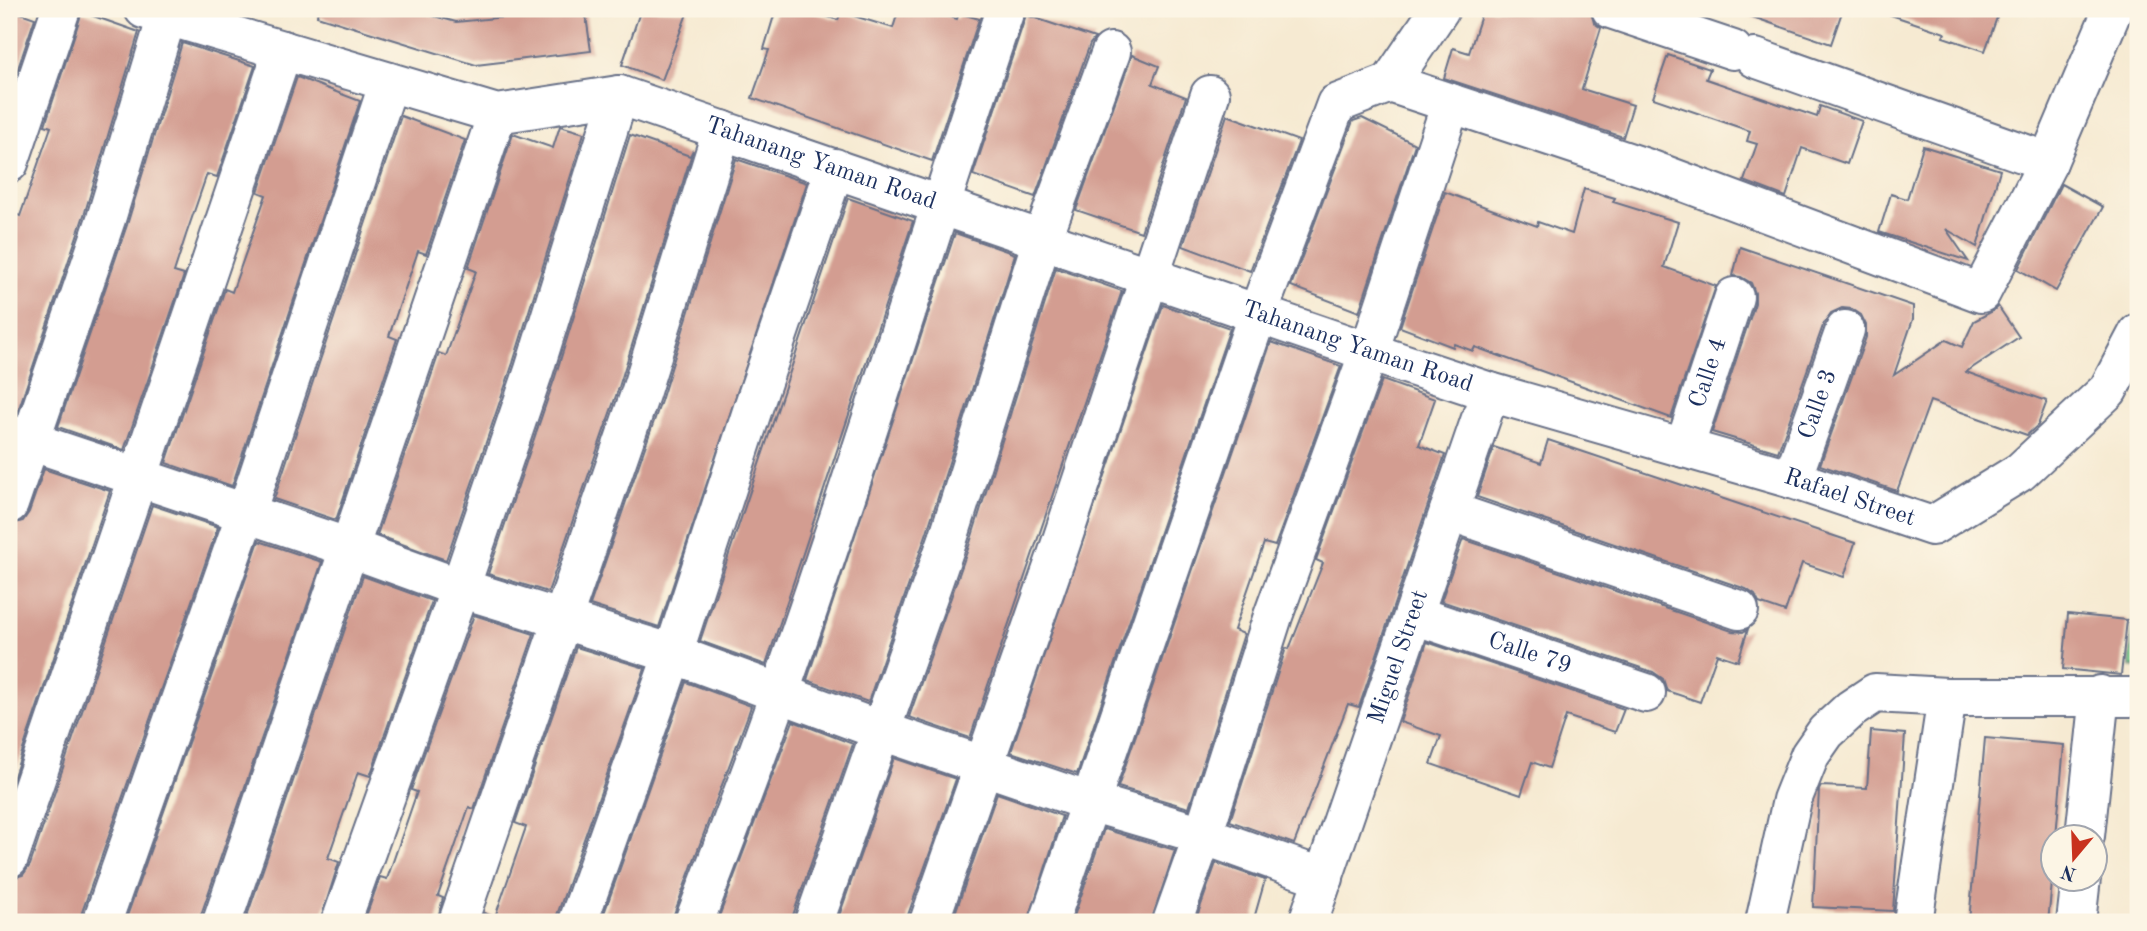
<svg xmlns="http://www.w3.org/2000/svg" width="2147" height="931" font-family="'Old Standard TT',serif">
	<rect width="100%" height="100%" fill="#fcf5e5"/>
	<filter id="ink" filterUnits="userSpaceOnUse"><feTurbulence type="fractalNoise" baseFrequency=".0143" numOctaves="2"/><feDisplacementMap in="SourceGraphic" scale="14" xChannelSelector="R" yChannelSelector="G"/><feConvolveMatrix kernelMatrix="1 2 1 2 8 2 1 2 1" color-interpolation-filters="sRGB"/></filter>
	<filter id="wash" filterUnits="userSpaceOnUse"><feTurbulence type="fractalNoise" baseFrequency=".00686" numOctaves="4" result="noise"/><feDisplacementMap in="SourceGraphic" scale="28" xChannelSelector="R" yChannelSelector="G"/><feGaussianBlur stdDeviation="1.57" result="paint"/><feColorMatrix in="noise" values="0 0 0 0 0 0 0 0 0 0 0 0 0 0 0 0 0 1.4 0 .05"/><feComposite in="paint" operator="in"/></filter>
	<g filter="url(#wash)">
		<rect width="100%" height="100%" fill="#f6ead2"/>
		<!-- green -->
		<path fill="#89d491" stroke="#528278" stroke-width="2" d="M2138,564V667H2130Z"/>
		<g id="blocks">
			<!-- building -->
			<g fill="#d39d91">
				<path d="M9,9L35,18L9,95Z"/>
				<path d="M318,9H408L456,22L585,9L591,51L476,65L317,16Z"/>
				<path d="M641,9L688,11L662,80L622,65Z"/>
				<path d="M776,9H802L838,20L841,12L893,28L899,9H923L957,19L959,13L979,19L932,161L752,98L769,50L764,49Z"/>
				<path d="M1483,9H1590L1594,23L1601,28L1582,89L1633,105L1623,137L1444,78L1453,48L1469,53Z"/>
				<path d="M1745,9H1843L1831,44L1744,14Z"/>
				<path d="M1889,9H2000L1985,51L1943,37L1945,33L1888,14Z"/>
				<path d="M82,12L139,32L85,212L17,414L9,413V212L20,216L51,127L45,125Z"/>
				<path d="M1026,15L1095,38L1090,44L1035,197L973,175Z"/>
				<path d="M182,43L255,66L217,177L207,174L186,235L174,272L184,275L124,450L58,427L127,225Z"/>
				<path d="M1132,55L1159,66L1152,84L1186,97L1141,232L1076,210Z"/>
				<path d="M1668,55L1710,69L1706,79L1817,117L1820,106L1862,121L1847,164L1802,148L1786,197L1744,181L1757,144L1747,141L1750,131L1653,98Z"/>
				<path d="M297,77L360,101L232,486L166,463L225,289L232,292L266,195L258,192Z"/>
				<path d="M1227,115L1299,141L1250,271L1183,246Z"/>
				<path d="M401,116L465,140L426,254L418,251L389,336L397,339L336,520L274,499Z"/>
				<path d="M1362,118L1415,144L1359,312L1291,286L1353,121Z"/>
				<path d="M560,126L584,133L513,363L446,560L377,535L439,353L446,356L476,271L468,268L513,134L553,148Z"/>
				<path d="M630,135L690,156L693,150L619,387L548,592L488,574L555,377Z"/>
				<path d="M1923,146L2000,170L1977,247L1946,229L1968,261L1879,232L1891,194L1907,199Z"/>
				<path d="M736,159L807,183L659,627L590,605L661,401Z"/>
				<path d="M2061,184L2103,207L2056,291L2018,269Z"/>
				<path d="M1584,189L1615,198L1613,202L1678,222L1664,267L1716,286L1671,418L1475,347L1473,351L1454,344L1453,347L1400,327L1445,192L1537,226L1538,222L1572,234Z"/>
				<path d="M848,198L913,221L766,665L700,641Z"/>
				<path d="M955,233L1015,254L927,532L868,702L807,680Z"/>
				<path d="M1740,247L1913,306V319L1894,375L1946,340L1962,347L1974,321L1993,311L1998,306L2019,337L1966,372L2047,401L2038,425L2027,435L1930,401L1897,491L1820,465L1866,337V325L1861,315L1852,309L1842,308L1831,313L1824,323L1778,452L1712,432L1755,303V293L1751,283L1741,277L1733,276Z"/>
				<path d="M1056,268L1122,291L970,738L909,717L969,546Z"/>
				<path d="M1163,305L1230,328L1077,774L1011,752Z"/>
				<path d="M1271,342L1341,366L1275,546L1264,543L1234,630L1244,634L1189,808L1118,787Z"/>
				<path d="M1382,380L1435,399L1419,445L1445,455L1359,707L1348,704L1294,844L1230,821L1286,648L1289,649L1323,563L1316,560Z"/>
				<path d="M1548,440L1855,543L1844,577L1802,563L1785,612L1759,603L1755,595L1746,589L1477,497L1494,447L1541,463Z"/>
				<path d="M44,469L110,491L9,791V525L23,521L29,512Z"/>
				<path d="M152,505L218,527L81,915V922H9V879L23,875L30,865Z"/>
				<path d="M1463,539L1732,631L1743,632L1748,629L1738,661L1717,654L1700,702L1667,691L1663,679L1653,672L1441,601Z"/>
				<path d="M259,541L322,562L201,915V922H125Z"/>
				<path d="M363,576L432,601L370,776L358,772L328,858L339,862L320,922H245Z"/>
				<path d="M2068,614L2127,620L2121,675L2063,669Z"/>
				<path d="M474,615L534,634L474,809L469,807L438,896L443,898L437,922H364L380,877L387,879L417,792L411,790Z"/>
				<path d="M1427,642L1624,709L1615,732L1566,716L1549,768L1532,762L1521,795L1431,764L1441,736L1400,722Z"/>
				<path d="M576,647L645,668L557,915V922H481L484,913L495,917L526,827L515,823Z"/>
				<path d="M686,682L751,706L748,715L674,914L673,922H601Z"/>
				<path d="M793,721L853,744L793,915V922H717Z"/>
				<path d="M1871,731L1905,734L1893,911L1813,907L1819,790L1821,786L1867,788Z"/>
				<path d="M1985,738L2064,745L2056,836H2053V873L2048,922H1969Z"/>
				<path d="M894,758L956,779L908,915V922H837Z"/>
				<path d="M997,793L1062,816L1028,922H952Z"/>
				<path d="M1104,829L1175,850L1151,922H1072Z"/>
				<path d="M1216,863L1265,880L1253,922H1195Z"/>
			</g>
		</g>
	</g>
	<g filter="url(#ink)">
		<use href="#blocks" fill-opacity="0" stroke="#687087" stroke-width="2"/>
		<g fill="none" stroke-linecap="round" stroke-linejoin="round">
			<defs>
				<g id="minor">
					<path id="s1" d="M144,9L497,114L619,95L1369,352L1490,392L1792,479L1932,526L2020,472L2108,390L2138,333"/>
					<path d="M1440,9L1390,83L1649,169L1981,293L2048,162L2113,9"/>
					<path d="M1611,9L1733,50"/>
					<path d="M1755,58L2048,162"/>
					<path d="M9,163L61,9"/>
					<path d="M9,434L350,548L460,588L673,654L882,731L1090,802L1203,835L1324,878"/>
					<path id="s2" d="M1684,448L1734,297"/>
					<path id="s3" d="M1792,479L1845,330"/>
					<path d="M9,504L106,219L167,16"/>
					<path d="M1449,511L1739,610"/>
					<path id="s4" d="M1414,615L1646,693"/>
					<path d="M2085,836L2100,695"/>
					<path d="M9,858L283,50"/>
					<path d="M102,922L246,513L389,82"/>
					<path d="M222,922L497,114"/>
					<path d="M341,922L460,588L534,370L619,95"/>
					<path d="M458,922L640,394L722,130"/>
					<path d="M578,922L673,654L754,405L835,168"/>
					<path d="M694,922C723,846 752,771 779,694C859,468 928,238 1005,10"/>
					<path d="M814,922L948,539L1042,240L1111,52"/>
					<path d="M929,922L1057,555L1210,95"/>
					<path d="M1049,922L1258,313L1336,104L1390,83"/>
					<path d="M1172,922L1203,835L1273,616L1369,352L1451,103"/>
					<path id="s5" d="M1308,922L1490,392"/>
					<path d="M1765,922L1792,800L1810,755L1826,732L1851,709L1875,693L1947,697H2138"/>
					<path d="M1913,922L1947,697"/>
					<path d="M2076,922L2081,878"/>
				</g>
			</defs>
			<!-- minor casing -->
			<use href="#minor" stroke="#687087" stroke-width="42"/>
			<!-- minor -->
			<use href="#minor" stroke="#fff" stroke-width="38"/>
		</g>
	</g>
	<g text-anchor="middle" dominant-baseline="central" stroke-width="7" stroke-linejoin="round" paint-order="stroke">
		<!-- street labels -->
		<g font-size="24" fill="#1b2f5e" stroke="#fcf5e5">
			<text stroke="none"><textPath href="#s1" startOffset="705">Tahanang Yaman Road</textPath></text>
			<text stroke="none"><textPath href="#s1" startOffset="1272">Tahanang Yaman Road</textPath></text>
			<text stroke="none"><textPath href="#s2" startOffset="79">Calle 4</textPath></text>
			<text stroke="none"><textPath href="#s3" startOffset="79">Calle 3</textPath></text>
			<text stroke="none"><textPath href="#s1" startOffset="1787">Rafael Street</textPath></text>
			<text stroke="none"><textPath href="#s4" startOffset="122">Calle 79</textPath></text>
			<text stroke="none"><textPath href="#s5" startOffset="280">Miguel Street</textPath></text>
		</g>
	</g>
	<!-- margin -->
	<rect width="2147" height="931" fill="none" stroke="#fcf5e5" stroke-width="35"/>
	<!-- north arrow -->
	<g transform="translate(2074 858) rotate(199)"><circle r="33" fill="#fcf5e5" stroke="#a2a6af" stroke-width="2"/>
	<path d="M0-5L12 26L0 18L-12 26Z" fill="#c8321e"/>
	<text y="-10" font-size="19" font-weight="bold" text-anchor="middle" fill="#1b2f5e">N</text>
	</g>
</svg>
